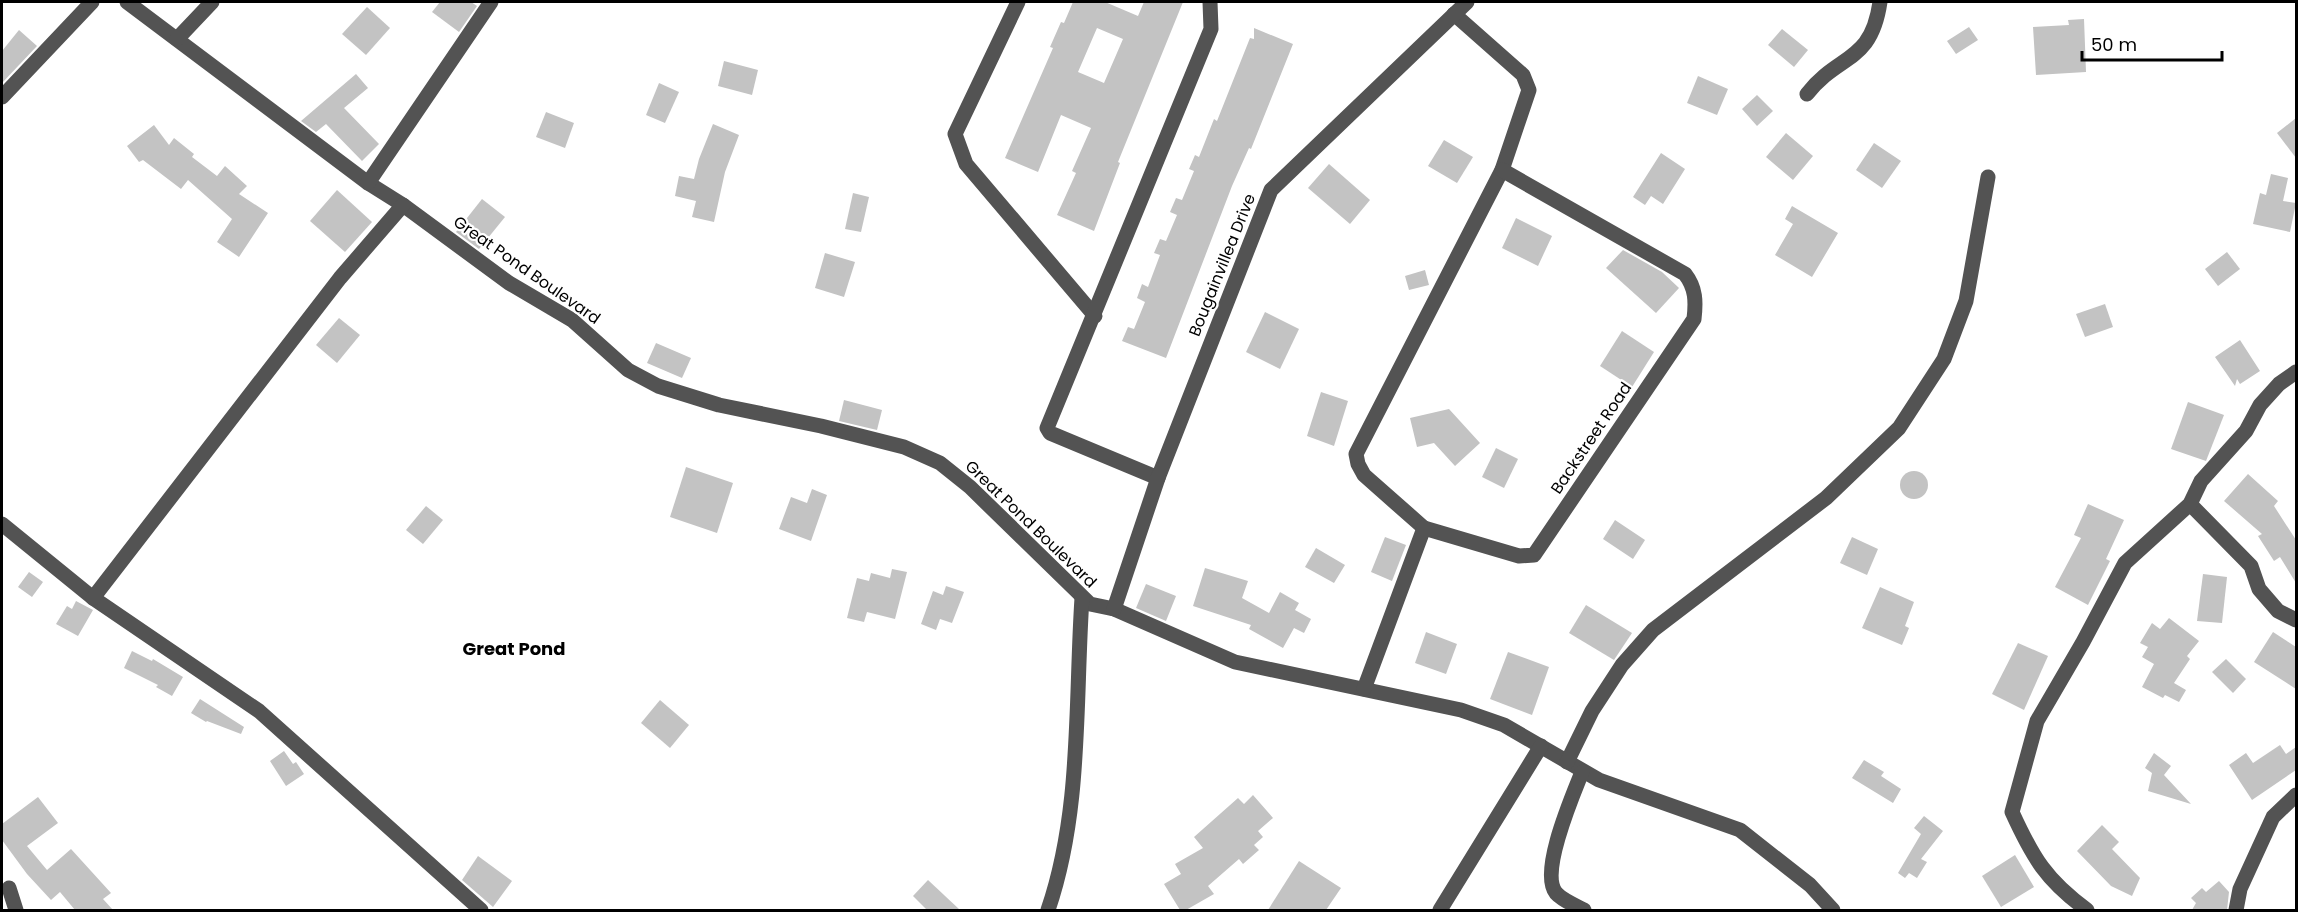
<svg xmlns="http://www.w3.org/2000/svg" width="2298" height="912" font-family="Poppins,sans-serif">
	<rect width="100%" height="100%" fill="#fff"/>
	<!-- building -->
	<g fill="#c3c3c3" fill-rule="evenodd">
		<path d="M440,2H471L477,6L459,32L432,12Z"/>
		<path d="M1073,2H1105L1138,16L1144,2H1183L1118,162L1120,163L1094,231L1057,215L1076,173L1072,171L1091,128L1061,115L1038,172L1005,158L1053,48L1050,47L1061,22L1064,23ZM1097,28L1123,39L1104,83L1078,72Z"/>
		<path d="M367,7L390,28L366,55L342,34Z"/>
		<path d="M2084,19L2086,72L2036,75L2033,27L2069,25L2068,20Z"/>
		<path d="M1969,27L1978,40L1956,54L1947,41Z"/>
		<path d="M1254,28L1293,44L1251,149L1249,148L1232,186L1166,358L1122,341L1128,327L1134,329L1145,302L1137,298L1142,284L1148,287L1160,255L1154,253L1160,239L1166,241L1177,215L1170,212L1176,198L1182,200L1194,171L1189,169L1195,155L1199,157L1214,119L1217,121L1250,38L1254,39Z"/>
		<path d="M1782,29L1808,50L1794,67L1768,45Z"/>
		<path d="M19,30L37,46L2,83V51Z"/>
		<path d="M724,61L758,70L752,95L718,86Z"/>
		<path d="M356,74L368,88L344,108L379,144L362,161L326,124L316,132L301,121Z"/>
		<path d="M1698,76L1728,89L1717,115L1687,103Z"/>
		<path d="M659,83L679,92L665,123L646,115Z"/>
		<path d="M1757,95L1773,111L1757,126L1742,109Z"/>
		<path d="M546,112L574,123L565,148L536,137Z"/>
		<path d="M2296,118V158L2277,133Z"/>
		<path d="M713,124L739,135L725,172L714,222L692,217L696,201L675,196L679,176L694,179L699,159Z"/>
		<path d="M154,125L169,145L174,138L194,154L192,157L217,176L225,166L247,186L239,194L268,213L239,257L217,242L232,219L188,180L181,189L143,160L139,162L127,146Z"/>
		<path d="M1786,133L1813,156L1793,180L1766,157Z"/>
		<path d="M1444,140L1473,157L1457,183L1428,166Z"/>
		<path d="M1874,143L1901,161L1882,188L1856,170Z"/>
		<path d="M1661,153L1685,169L1663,204L1651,196L1645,205L1633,197Z"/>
		<path d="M1329,164L1370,200L1350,224L1308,188Z"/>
		<path d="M2271,174L2288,178L2283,201L2296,203L2290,232L2253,224L2260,193L2266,195Z"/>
		<path d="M337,190L372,222L345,252L310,221Z"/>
		<path d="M853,193L869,197L861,232L845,229Z"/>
		<path d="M482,199L505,217L479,249L456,232Z"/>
		<path d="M1792,206L1838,233L1812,277L1775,255L1793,224L1785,219Z"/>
		<path d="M1516,218L1552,236L1538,266L1502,248Z"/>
		<path d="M1623,250L1662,272L1679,288L1656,313L1606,268Z"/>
		<path d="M2227,252L2240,269L2218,286L2205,269Z"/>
		<path d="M825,253L855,262L844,297L815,288Z"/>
		<path d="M1425,270L1429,285L1409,290L1405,276Z"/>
		<path d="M2105,304L2113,327L2085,337L2076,314Z"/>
		<path d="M1265,312L1299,329L1280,369L1246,352Z"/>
		<path d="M339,318L360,335L337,363L316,345Z"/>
		<path d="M1622,331L1654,352L1632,387L1600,366Z"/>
		<path d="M2240,340L2260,371L2240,384L2237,379L2235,386L2215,357Z"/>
		<path d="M656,343L691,358L682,378L647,363Z"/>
		<path d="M1321,392L1348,401L1334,446L1307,436Z"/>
		<path d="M844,400L882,410L877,430L839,421Z"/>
		<path d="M2188,402L2224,415L2206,461L2171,449Z"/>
		<path d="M1449,409L1480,443L1455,466L1434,443L1417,447L1410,418Z"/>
		<path d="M1496,448L1518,459L1504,488L1482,477Z"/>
		<path d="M686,467L733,483L717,533L670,517Z"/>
		<circle cx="1914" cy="485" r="14"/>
		<path d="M2248,474L2278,501L2274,506L2296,540V583L2280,557L2274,561L2258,536L2262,534L2224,501Z"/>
		<path d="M812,489L827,495L811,541L779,529L791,497L807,503Z"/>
		<path d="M2088,504L2124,520L2106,559L2110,561L2088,605L2055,587L2081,538L2074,535Z"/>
		<path d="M426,506L443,520L423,544L406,530Z"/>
		<path d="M1615,520L1645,540L1633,559L1603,539Z"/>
		<path d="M1385,537L1406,545L1392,581L1371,572Z"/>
		<path d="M1852,537L1878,549L1867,575L1840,563Z"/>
		<path d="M1316,548L1345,565L1334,583L1305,567Z"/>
		<path d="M1205,568L1248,581L1242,598L1269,613L1280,592L1299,603L1295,610L1311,619L1304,633L1294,628L1283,648L1249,629L1251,625L1193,606Z"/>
		<path d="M892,569L907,572L895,619L867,612L864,622L847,618L857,578L869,581L871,573L890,578Z"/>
		<path d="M29,572L43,582L32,597L18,587Z"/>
		<path d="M2203,574L2227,577L2222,623L2197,621Z"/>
		<path d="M1146,584L1176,596L1166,621L1136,608Z"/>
		<path d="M946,586L964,592L952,623L940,619L936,630L921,624L933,591L943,595Z"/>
		<path d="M1880,587L1914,602L1905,626L1909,628L1902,645L1862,628Z"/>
		<path d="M76,601L93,610L78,636L56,624L67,606L72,609Z"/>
		<path d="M1586,605L1632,633L1614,660L1569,633Z"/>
		<path d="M2169,618L2199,641L2187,656L2190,659L2174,683L2186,690L2179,702L2165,695L2163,698L2142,687L2154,664L2142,657L2148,647L2140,643L2152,623L2160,629Z"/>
		<path d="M1426,632L1457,644L1446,674L1415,663Z"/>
		<path d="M2273,632L2296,647V689L2254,662Z"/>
		<path d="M2018,643L2048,656L2024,710L1992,694Z"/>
		<path d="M132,651L152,661L153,659L183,677L172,696L156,687L158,685L124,668Z"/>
		<path d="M1508,652L1549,667L1532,715L1490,699Z"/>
		<path d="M2226,659L2246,679L2233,693L2212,672Z"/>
		<path d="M200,699L244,727L241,734L207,721L206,722L191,713Z"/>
		<path d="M660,700L689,725L670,748L641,723Z"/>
		<path d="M2280,745L2286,754L2296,747V770L2252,800L2229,765L2246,753L2253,763Z"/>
		<path d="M284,751L293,764L296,762L304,774L286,786L270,761Z"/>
		<path d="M2154,753L2171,766L2164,775L2191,804L2148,791L2152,773L2145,768Z"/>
		<path d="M1864,760L1884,772L1881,776L1901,789L1893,803L1852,778Z"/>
		<path d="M1253,795L1273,818L1258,831L1263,837L1254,845L1259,850L1243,864L1239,859L1208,886L1214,894L1186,910H1180L1164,884L1181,874L1175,864L1203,848L1194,837L1238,798L1244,804Z"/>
		<path d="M38,797L58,823L27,846L47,870L71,849L111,893L103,899L113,910H75L60,892L51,900L27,874L2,840V824Z"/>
		<path d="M1924,816L1943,831L1921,859L1927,862L1917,878L1909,873L1905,878L1898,873L1921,834L1914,828Z"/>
		<path d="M2102,825L2119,842L2112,849L2140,878L2132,896L2111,886L2077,851Z"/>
		<path d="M2015,855L2034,887L2001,907L1982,876Z"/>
		<path d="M478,856L512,881L493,907L462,880Z"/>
		<path d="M1299,861L1341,888L1326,910H1268Z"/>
		<path d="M928,880L960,910H927L913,896Z"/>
		<path d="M2219,881L2229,892L2227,910H2192L2196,903L2191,898L2202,888L2206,892Z"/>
	</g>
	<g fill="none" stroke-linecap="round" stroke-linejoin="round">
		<!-- minor -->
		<g stroke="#535353" stroke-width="15">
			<path d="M127,2L368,183L403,205L509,283L572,320L628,370L658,386L719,405L821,426L904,447L940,463L970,487L1090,604L1114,609L1235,662L1461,710L1504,725L1599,780L1740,830L1810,885L1833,910"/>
			<path d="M1018,2L955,134L966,164L1095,316"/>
			<path d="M177,39L212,2"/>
			<path d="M1807,94C1839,53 1871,64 1880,2"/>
			<path d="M2,97L92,2"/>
			<path d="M368,183L491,2"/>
			<path d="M1158,478L1050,433L1047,428L1211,29L1210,2"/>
			<path d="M2190,504L2251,566L2259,589L2278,611L2296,620"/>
			<path d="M2,524L93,598L259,711L481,910"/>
			<path d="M1424,528L1364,475L1358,464L1356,454L1502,170L1529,90L1523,75L1454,14"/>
			<path d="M93,598L340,278L403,205"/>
			<path d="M1114,609L1158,478L1271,190L1467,2"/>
			<path d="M1364,689L1424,528L1519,556L1534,555L1694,319C1696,302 1696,288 1685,274L1502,170"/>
			<path d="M1567,762L1592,711L1622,665L1653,630L1826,498L1899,428L1944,359L1966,301L1988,177"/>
			<path d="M1582,772C1573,795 1539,872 1556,893C1562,900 1576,906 1584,910"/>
			<path d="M9,888L16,910"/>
			<path d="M1048,910C1082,811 1075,702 1082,598"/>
			<path d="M1440,910L1541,746"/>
			<path d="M2087,910C2046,880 2033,858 2012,812L2037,721L2083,642L2125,563L2190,504L2201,481L2246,431L2260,405L2279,384L2296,372"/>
			<path d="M2236,910L2240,889L2273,817L2296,795"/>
		</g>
	</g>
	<g text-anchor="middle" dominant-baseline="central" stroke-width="4.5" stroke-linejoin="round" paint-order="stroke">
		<!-- street labels -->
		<g font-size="16" fill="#000" stroke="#fff">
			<text transform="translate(1222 265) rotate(-68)">Bougainvillea Drive</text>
			<text transform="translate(527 270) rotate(35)">Great Pond Boulevard</text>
			<text transform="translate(1591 438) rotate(-56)">Backstreet Road</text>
			<text transform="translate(1031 524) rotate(44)">Great Pond Boulevard</text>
		</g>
		<!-- neighbourhood labels -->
		<g font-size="18" font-weight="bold" fill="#000" stroke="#fff">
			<text x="514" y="648">Great Pond</text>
		</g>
	</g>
	<!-- border -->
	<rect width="2298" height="912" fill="none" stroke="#000000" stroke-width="6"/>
	<!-- scale -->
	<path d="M2082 51v9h140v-9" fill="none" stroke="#000000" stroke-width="3"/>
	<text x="2091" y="51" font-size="18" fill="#000000" stroke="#ffffff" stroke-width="4.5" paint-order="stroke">50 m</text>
</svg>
